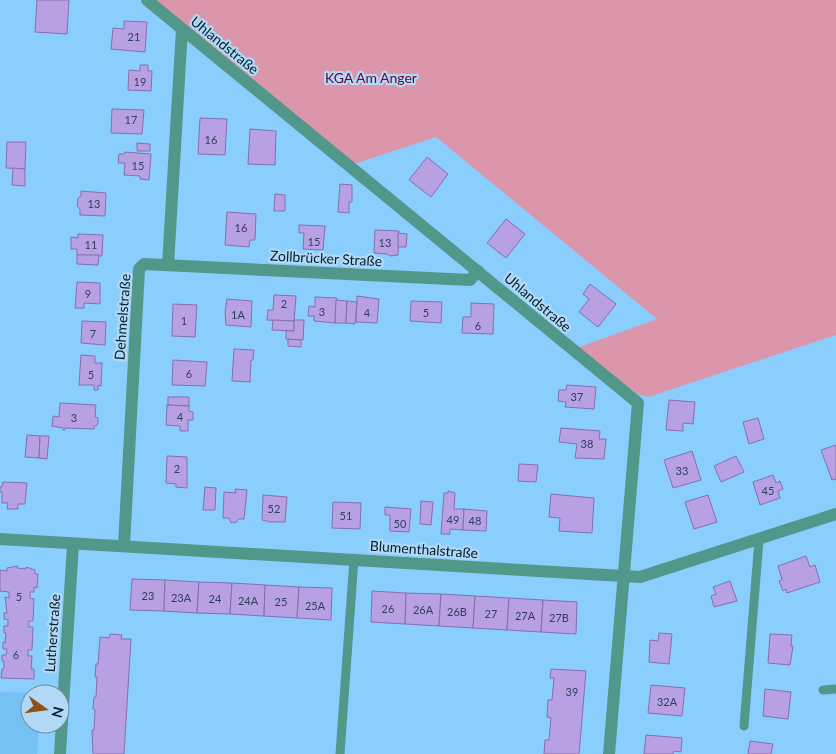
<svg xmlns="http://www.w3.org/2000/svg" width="836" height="754" font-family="Lato,sans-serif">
	<rect width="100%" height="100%" fill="#8acefe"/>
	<!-- built -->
	<path fill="#76c1f4" d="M0,692L41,693V694H30V724H39L37,754H0Z"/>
	<!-- green -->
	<path fill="#dc96ab" d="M154,0H836V335L648,397L637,394L577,348L657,319L436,137L354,164Z"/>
	<!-- building -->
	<g fill="#b8a1e3" stroke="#856fad">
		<path d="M37,0H69L67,34L35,32Z"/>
		<path d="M124,21L147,22L145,52L111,49L113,28L124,29Z"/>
		<path d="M140,65H148V71H152L151,91L128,90L129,70L140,71Z"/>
		<path d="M112,109L144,110L142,134L111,133Z"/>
		<path d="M200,118L227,119L225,155L198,154Z"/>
		<path d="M250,129L276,131L275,165L248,164Z"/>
		<path d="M7,142H26L25,169L6,168Z"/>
		<path d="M137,143L150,144V151H137Z"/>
		<path d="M125,152L151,154L149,180L140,179V176L124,175L125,163H118L119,154H125Z"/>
		<path d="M427,157L448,174L431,197L409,180Z"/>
		<path d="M13,168L25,169V186L12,185Z"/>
		<path d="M340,184L352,185V202H349V213L338,212Z"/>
		<path d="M81,191L106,193L105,216L80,215V209L77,206L78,198L81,196Z"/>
		<path d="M275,194L285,195V211H274Z"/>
		<path d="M227,212L256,214L255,240H250L249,247L225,245Z"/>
		<path d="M506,219L525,234L506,258L487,243Z"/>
		<path d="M299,225L325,226L323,250L303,249L304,233H299Z"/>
		<path d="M375,230L399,231L398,255L391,256L387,254L374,253Z"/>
		<path d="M398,233L407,234L406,247H398Z"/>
		<path d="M78,234L103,235L102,256L77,255V249H71V237L78,238Z"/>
		<path d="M77,255H99L98,265L77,264Z"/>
		<path d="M77,282L100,283V304L84,303V308H75Z"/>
		<path d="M590,284L616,304L598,327L579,312L589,299L583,294Z"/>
		<path d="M274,295L296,296L294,321L267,320L268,310H273Z"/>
		<path d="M357,296L379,299L377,323L356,322Z"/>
		<path d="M315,297L337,298L335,323L314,321V316H308L309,306L315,307Z"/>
		<path d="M227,299L252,301L251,327L226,325L225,312Z"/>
		<path d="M336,300L347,301L346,323H335Z"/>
		<path d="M347,301L357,302L355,324L346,323Z"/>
		<path d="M411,301L442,302L441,323L410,321Z"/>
		<path d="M471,303L494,304L493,334L462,333L463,317H471Z"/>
		<path d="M173,304L197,305L195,337L172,336Z"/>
		<path d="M273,320L294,321V331L272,330Z"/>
		<path d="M294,320H304L303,340L286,339V331H294Z"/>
		<path d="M82,321L106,322L105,345L81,343Z"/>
		<path d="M288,339L301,340V347L288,346Z"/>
		<path d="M234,349L254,350L253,360H251L250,382L232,381Z"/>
		<path d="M81,355L95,356V363H102L101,386L98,385V390H94V385H79Z"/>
		<path d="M173,360L207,362L205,386L172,385Z"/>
		<path d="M567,385L596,387L594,409L565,407L566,402L558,401L559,390H566Z"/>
		<path d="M168,397H189V406L168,405Z"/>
		<path d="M669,400L695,402L693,424L683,423V431L666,430Z"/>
		<path d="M60,403L96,405L95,417L98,418V424L94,427V429L65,428V430H63V428L52,426L53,416L59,417Z"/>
		<path d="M167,405L189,406V411L193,412V420H188V431H180V426L166,425Z"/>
		<path d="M758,418L764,439L749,444L743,422Z"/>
		<path d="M561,428L600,431L599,439H606L604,459L575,458L577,444L559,442Z"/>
		<path d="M27,435L40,436L39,458L25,457Z"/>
		<path d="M40,436H49L47,459L39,458Z"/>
		<path d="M836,445V479L832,480L821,450Z"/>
		<path d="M692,451L701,480L673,488L664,460Z"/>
		<path d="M167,456L187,457V488L176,487V484L166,483Z"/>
		<path d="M736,456L744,472L721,482L714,466Z"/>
		<path d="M519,464L538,465L536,482L518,481Z"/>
		<path d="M773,475L776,483L780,481L783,489L778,491L780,498L760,505L753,482Z"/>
		<path d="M3,482L27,483L25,504H18V509H7L8,503H2V492H0V487H2Z"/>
		<path d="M205,487L216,488L215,510H203Z"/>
		<path d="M235,489L247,490L244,519H239L236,522L231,523L229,518H223L224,492L236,493Z"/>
		<path d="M448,491L455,493L454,509H464L463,530L450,529V534H441L444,493H448Z"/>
		<path d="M551,494L594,498L592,533L559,531L560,518L549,517Z"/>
		<path d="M263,495L287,497L285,522H270L262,520Z"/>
		<path d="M708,495L717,522L694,529L685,502Z"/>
		<path d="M421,501L433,502L431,525L420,524Z"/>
		<path d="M333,502L361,503L360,529L332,528Z"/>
		<path d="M385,507L411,509L409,532L390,531V515H385Z"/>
		<path d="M464,509L487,511L486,531L463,530Z"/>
		<path d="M806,556L810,567L815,565L820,582L787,593L786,589L783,591L779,581L782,580L778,566Z"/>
		<path d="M18,566L17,568L26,569V567L35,570V574H38L37,588L34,587V592H30V598L34,599L33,621H29V627H33L32,650H28V656H32L31,669H34V679L1,678L2,669H4V661H2V655H6L7,649H3V642L5,643L6,633H4V626H8V620L4,619V613H7L5,597L9,598V592L0,591V570L7,571V568Z"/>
		<path d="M132,579L165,580L164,611L130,610Z"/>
		<path d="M165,580L199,582L197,613L164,611Z"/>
		<path d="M730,581L737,601L714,607L711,596L716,594L713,587Z"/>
		<path d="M199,582L232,583L230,614L197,613Z"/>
		<path d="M232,583L265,585L264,616L230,614Z"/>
		<path d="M265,585L299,587L297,618L264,616Z"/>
		<path d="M299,587L332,588L331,620L297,618Z"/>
		<path d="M372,591L406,593L405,624L371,622Z"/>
		<path d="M406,593L441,594L439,626L405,624Z"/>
		<path d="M441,594L475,596L473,628L439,626Z"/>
		<path d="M475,596L509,598L507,630L473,628Z"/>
		<path d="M509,598L543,600L541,632L507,630Z"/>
		<path d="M543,600L577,602L576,634L541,632Z"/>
		<path d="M659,633L672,634L669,664L649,662L650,640L658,641Z"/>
		<path d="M110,634L122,635L121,639H131L124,754H93L92,730H94L95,710L93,709L94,697H96L97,677H95L96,664H98L100,637L109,638Z"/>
		<path d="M770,634L792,635L791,646H793L790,665L768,663Z"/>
		<path d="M551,669L586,671L579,754H544L545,740H549L551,718L547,717L548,700H552L554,678H550Z"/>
		<path d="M651,685L685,688L682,716L648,713Z"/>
		<path d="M765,689L791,692L788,719L763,716Z"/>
		<path d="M646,735L682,738L681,752L674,751L673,754H644Z"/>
		<path d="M750,741L773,744L771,754H748Z"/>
	</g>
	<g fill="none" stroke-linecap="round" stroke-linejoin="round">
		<!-- service -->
		<g stroke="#51988b" stroke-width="9">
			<path d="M823,690L836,689"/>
			<path d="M744,726L759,540"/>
			<path d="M340,754L354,559"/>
		</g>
		<!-- minor -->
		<g stroke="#51988b" stroke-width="12">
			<path d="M147,0L638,403L609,754"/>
			<path d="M168,265L182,29"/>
			<path d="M0,539L640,577L836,514"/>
			<path d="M124,545L139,269L144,264L470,280L478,271"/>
			<path d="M60,754L73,544"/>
		</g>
	</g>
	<g text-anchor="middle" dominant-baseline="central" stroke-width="4.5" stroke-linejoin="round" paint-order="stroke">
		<!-- number labels -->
		<g font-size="11" fill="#303f5c">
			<text x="134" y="36">21</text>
			<text x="140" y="81">19</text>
			<text x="131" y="119">17</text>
			<text x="211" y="139">16</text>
			<text x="138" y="165">15</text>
			<text x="94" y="203">13</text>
			<text x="241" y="227">16</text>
			<text x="314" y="241">15</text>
			<text x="385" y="242">13</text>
			<text x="91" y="244">11</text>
			<text x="88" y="293">9</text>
			<text x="284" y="303">2</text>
			<text x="322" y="311">3</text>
			<text x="367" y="312">4</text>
			<text x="426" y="312">5</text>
			<text x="238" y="314">1A</text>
			<text x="184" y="320">1</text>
			<text x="478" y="325">6</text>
			<text x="93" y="333">7</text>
			<text x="189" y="373">6</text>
			<text x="91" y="374">5</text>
			<text x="577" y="396">37</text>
			<text x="180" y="416">4</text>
			<text x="74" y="417">3</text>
			<text x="587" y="443">38</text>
			<text x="177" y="468">2</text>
			<text x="682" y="470">33</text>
			<text x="768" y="490">45</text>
			<text x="274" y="508">52</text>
			<text x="346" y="515">51</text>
			<text x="453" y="519">49</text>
			<text x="475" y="520">48</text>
			<text x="400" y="523">50</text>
			<text x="148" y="595">23</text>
			<text x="19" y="596">5</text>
			<text x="181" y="597">23A</text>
			<text x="215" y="598">24</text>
			<text x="248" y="600">24A</text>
			<text x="281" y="601">25</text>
			<text x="315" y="605">25A</text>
			<text x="388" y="608">26</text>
			<text x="423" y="609">26A</text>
			<text x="457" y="611">26B</text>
			<text x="491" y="613">27</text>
			<text x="525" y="615">27A</text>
			<text x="559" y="617">27B</text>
			<text x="16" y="654">6</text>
			<text x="572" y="691">39</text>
			<text x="667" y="701">32A</text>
		</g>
		<!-- street labels -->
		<g font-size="14" fill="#021e2f" stroke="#b1d9f5">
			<text transform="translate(225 45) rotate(39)">Uhlandstraße</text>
			<text transform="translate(326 258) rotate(3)">Zollbrücker Straße</text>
			<text transform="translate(538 302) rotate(40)">Uhlandstraße</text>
			<text transform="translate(122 317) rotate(-86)">Dehmelstraße</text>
			<text transform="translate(424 549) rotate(4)">Blumenthalstraße</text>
			<text transform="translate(52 633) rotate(-86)">Lutherstraße</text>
		</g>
		<!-- park labels -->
		<g font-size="14" fill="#6a0236" stroke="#b1d9f5">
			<text x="371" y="77">KGA Am Anger</text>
		</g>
	</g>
	<!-- north arrow -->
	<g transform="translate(45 709) rotate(104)"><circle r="24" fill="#b1d9f5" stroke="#6b8ea6"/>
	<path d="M0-4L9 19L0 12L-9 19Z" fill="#8e5113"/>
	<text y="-8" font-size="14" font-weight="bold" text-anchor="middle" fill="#021e2f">N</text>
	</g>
</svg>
